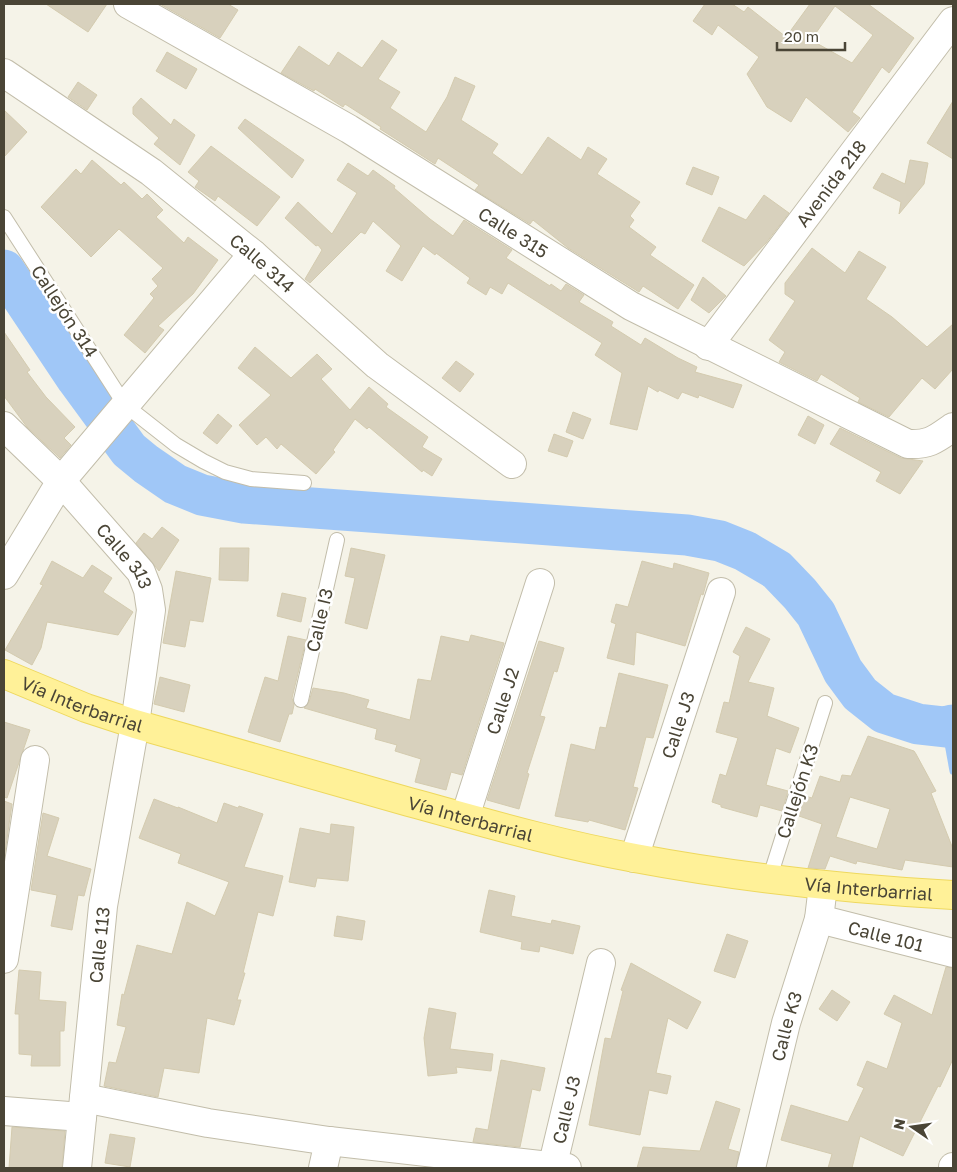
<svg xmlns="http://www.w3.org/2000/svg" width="957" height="1172" font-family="'Golos Text',sans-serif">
	<rect width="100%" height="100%" fill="#f5f3e8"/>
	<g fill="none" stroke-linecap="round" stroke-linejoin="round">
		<!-- stream -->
		<path stroke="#a0c7f7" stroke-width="7" d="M945,727L953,771"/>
		<!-- river -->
		<path stroke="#a0c7f7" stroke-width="41" d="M4,270L77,379L129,450L146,464L175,484L202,495L244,503L687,535L720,541L745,551L777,570L800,594L816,614L843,671L860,694L884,713L918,724L945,727L953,725"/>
	</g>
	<!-- building -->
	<g fill="#d8d1bd" stroke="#d4cbaf" fill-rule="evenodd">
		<path d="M46,4H107L88,32Z"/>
		<path d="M160,4H228L238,10L220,38Z"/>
		<path d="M705,4H732L744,12L748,7L786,37L810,4H868L914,38L889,73L882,67L852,112L860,118L848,132L806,97L791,122L767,107L747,74L759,57L718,25L712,35L693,21ZM835,6L873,35L852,63L811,40Z"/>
		<path d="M382,40L397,50L378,79L400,92L390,108L426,132L447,97L455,77L475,86L461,120L498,144L492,153L522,175L548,137L581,160L588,147L607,159L597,174L640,202L630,216L634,220L629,227L656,247L650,255L694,285L678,309L643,286L639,292L568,248L533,220L530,224L475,190L479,185L438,158L435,164L380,129L381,127L345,104L343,107L315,89L314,91L281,73L299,46L329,66L338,52L362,68Z"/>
		<path d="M167,52L197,69L186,89L156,71Z"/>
		<path d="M78,82L97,95L87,110L68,97Z"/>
		<path d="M141,98L171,125L174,119L195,135L180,165L154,144L159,138L133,114V107Z"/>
		<path d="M953,101V159L927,143Z"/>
		<path d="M4,110L27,132L4,157Z"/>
		<path d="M245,119L304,160L292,178L238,128Z"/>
		<path d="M211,146L280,197L257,226L218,196L215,201L195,187L199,181L188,172Z"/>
		<path d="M92,160L121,185L124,182L142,199L147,194L163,210L156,217L184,243L188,237L218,260L193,294L158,326L164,330L145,353L124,335L154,298L150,294L158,286L152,279L163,268L119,229L91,257L41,207L76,169L81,174Z"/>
		<path d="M910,160L928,163L924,184L899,214L901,202L873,188L882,173L905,184Z"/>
		<path d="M348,163L368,176L373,170L395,186L394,188L430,219L453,236L464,220L512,250L506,258L550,286L551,284L561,291L566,284L584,295L579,302L613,322L611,326L641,345L645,338L678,358L697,367L695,372L742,385L733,408L699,395L698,398L682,392L678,399L659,390L658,392L648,386L637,430L610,424L622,373L595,355L602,343L508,283L502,294L490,287L486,295L467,283L470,278L436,253L435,255L423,246L402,281L386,271L401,246L373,221L365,234L361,232L310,283L305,279L322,250L318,245L316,246L285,218L298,202L332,234L357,193L337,180Z"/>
		<path d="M693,167L719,177L712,195L686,184Z"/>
		<path d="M764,195L789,213L766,243L744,266L702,241L719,207L746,220Z"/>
		<path d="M812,248L845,273L859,251L886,267L866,299L892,317L927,347L953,324V369L935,389L922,378L889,417L858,402L860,398L821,374L817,381L779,362L785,352L769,340L795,301L785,294V283Z"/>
		<path d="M703,277L726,296L709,313L691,300Z"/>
		<path d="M4,332L30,370L27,372L46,397L75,427L64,438L71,445L60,458L27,427L4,396Z"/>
		<path d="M255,347L291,378L317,354L332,369L321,379L350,410L369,387L388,404L386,407L428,437L422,447L442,459L432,476L423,470L422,472L369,427L367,429L355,419L333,450L335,452L316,474L281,444L277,449L266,437L257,445L239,425L271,395L238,368Z"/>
		<path d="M456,361L474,374L460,392L442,378Z"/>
		<path d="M573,412L591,419L583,439L566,432Z"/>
		<path d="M218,414L232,426L217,444L203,433Z"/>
		<path d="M808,416L824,425L815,444L798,435Z"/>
		<path d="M840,428L901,458L923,461L900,494L876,481L881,472L830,444Z"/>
		<path d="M554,434L573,441L567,457L548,451Z"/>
		<path d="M162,527L179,540L159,571L136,543L144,533L152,539Z"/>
		<path d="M220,548H249L248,581L219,580Z"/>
		<path d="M351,548L385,555L367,629L345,623L355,578L345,576Z"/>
		<path d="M52,561L83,578L92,565L112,578L103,592L133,612L118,635L47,622L41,648L32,665L5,650L43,585L40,584Z"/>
		<path d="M642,561L673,569L674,563L709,573L703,595L701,594L685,646L636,632L634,665L607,658L616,624L611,622L616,604L628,607Z"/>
		<path d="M176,571L211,578L203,622L190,620L185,647L163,643Z"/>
		<path d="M282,593L306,598L301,622L277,616Z"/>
		<path d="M746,627L770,639L748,682L774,688L767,716L799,728L790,753L776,748L766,785L788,791L782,811L760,805L757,817L721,807V805L712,802L720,774L726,776L738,738L716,732L724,702L729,703L740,656L733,652Z"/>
		<path d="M471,635L504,643L462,775L451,772L446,790L415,782L421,759L395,751L397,745L375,739L377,729L304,708L309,702L313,688L344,693L369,700L366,708L410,720L418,679L431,681L441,636L469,642Z"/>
		<path d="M288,636L306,640L292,698L294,705L292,714H289L280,742L248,732L265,677L278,681Z"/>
		<path d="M539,641L564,648L557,672L554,671L540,716L545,717L527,773L529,774L519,809L487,800Z"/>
		<path d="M619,673L668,685L653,738L646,737L633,787L638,788L625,830L589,820L588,822L555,816L571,744L595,750L600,727L606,728Z"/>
		<path d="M160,677L190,685L184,712L154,704Z"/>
		<path d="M4,722L30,730L7,798L4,797Z"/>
		<path d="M868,736L914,751L916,754L936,791L931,793L953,849V867L905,860L902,870L857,861L856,864L830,856L825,869L808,868L822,824L799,816L805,796L812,798L820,776L840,782L842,775L851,776ZM850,797L890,809L877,849L836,837Z"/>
		<path d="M154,799L178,808V807L217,823L224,803L238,808L239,806L263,814L244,867L283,876L273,916L258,912L243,973H245L237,1000H241L234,1025L207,1018L199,1073L164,1068L158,1097L104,1086L109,1062L116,1063L126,1027L117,1025L122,994L124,995L137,945L172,954L187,902L215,916L229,882L178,863L181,854L139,838Z"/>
		<path d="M4,801L12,804L4,859Z"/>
		<path d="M43,813L59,818L47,856L91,869L84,896L78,895L72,930L51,926L57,895L31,890Z"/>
		<path d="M331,824L354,827L348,881L317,878L315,887L289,882L300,828L330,834Z"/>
		<path d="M489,890L515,896L511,916L551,924L552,920L580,926L573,954L540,946L539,952L521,949L522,942L480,932Z"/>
		<path d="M337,916L365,921L362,940L334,936Z"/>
		<path d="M727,934L748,941L735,978L714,971Z"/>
		<path d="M631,963L701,1002L687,1029L668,1018L656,1073L671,1076L667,1094L649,1090L640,1135L589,1125L605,1038L611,1039L623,991L621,990Z"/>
		<path d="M946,967L953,968V1059L940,1087L938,1086L903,1156L860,1136L852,1168H828L832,1154L781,1140L791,1105L848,1122L864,1088L857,1085L867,1061L887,1069L902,1023L884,1014L894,995L932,1015Z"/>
		<path d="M19,970L41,972L39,1000L66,1002L64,1031H60V1066H31L32,1055L19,1054V1014H15Z"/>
		<path d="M832,990L850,1002L837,1021L819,1009Z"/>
		<path d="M429,1008L456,1013L450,1049L493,1054L491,1071L456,1067L457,1073L428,1076L424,1038Z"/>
		<path d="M501,1060L545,1068L540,1091L532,1089L520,1147L473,1142L476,1128L488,1130Z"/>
		<path d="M716,1101L740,1109L728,1149L739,1152L736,1168H637L643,1147L700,1151Z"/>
		<path d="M12,1127L65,1131L62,1168H9Z"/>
		<path d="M110,1134L135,1138L130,1167L105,1163Z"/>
	</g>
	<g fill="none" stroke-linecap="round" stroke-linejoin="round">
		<defs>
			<g id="lane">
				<path d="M4,217L125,405L176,445L203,461L225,472L251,479L304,483"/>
				<path d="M301,700L337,540"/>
				<path d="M769,880L825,703"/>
			</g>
			<g id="street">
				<path id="s1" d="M128,4L349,129L631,306L908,444C930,445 936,439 953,427"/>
				<path id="s2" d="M4,73L151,172L253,254L377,365L512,464"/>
				<path id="s3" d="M708,346L953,21"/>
				<path id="s4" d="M4,426L61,481L141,572L148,590L151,610L135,724L103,906L77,1168"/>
				<path d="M4,575L61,481L253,254"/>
				<path id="s5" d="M465,817L540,583"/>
				<path id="s6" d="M634,858L721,592"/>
				<path id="s7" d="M819,919L953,953"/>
				<path d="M4,959L35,760"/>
				<path d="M84,1098L208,1123L329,1141L567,1168"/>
				<path d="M4,1111L82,1117"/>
				<path d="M323,1168L329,1141"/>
				<path id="s8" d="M552,1168L601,963"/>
				<path id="s9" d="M751,1168L786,1023L819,919L823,886"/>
				<path d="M953,1168V1167"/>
			</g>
			<g id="primary">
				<path id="s10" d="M4,674L86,708L135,724C224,749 313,774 402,800C479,821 557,844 635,858C741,878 846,889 953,895"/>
			</g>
		</defs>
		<!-- lane casing -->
		<use href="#lane" stroke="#c2bdaa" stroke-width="16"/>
		<!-- street casing -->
		<use href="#street" stroke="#c2bdaa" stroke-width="30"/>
		<!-- primary casing -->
		<use href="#primary" stroke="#eed85e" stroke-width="30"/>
		<!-- lane -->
		<use href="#lane" stroke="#fff" stroke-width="14"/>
		<!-- street -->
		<use href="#street" stroke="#fff" stroke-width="28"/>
		<!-- primary -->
		<use href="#primary" stroke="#fff198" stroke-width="28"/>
	</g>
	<g text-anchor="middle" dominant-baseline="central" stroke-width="5" stroke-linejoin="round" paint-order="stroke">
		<!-- street labels -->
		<g font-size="18" fill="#4a4536" stroke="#fff">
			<text stroke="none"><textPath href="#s3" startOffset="204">Avenida 218</textPath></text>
			<text stroke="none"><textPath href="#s1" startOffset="448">Calle 315</textPath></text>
			<text stroke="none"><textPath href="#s2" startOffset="321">Calle 314</textPath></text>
			<text transform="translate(65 311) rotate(57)">Callejón 314</text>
			<text stroke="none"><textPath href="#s4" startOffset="178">Calle 313</textPath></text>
			<text transform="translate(319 620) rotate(-77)">Calle I3</text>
			<text stroke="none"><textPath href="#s5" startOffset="122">Calle J2</textPath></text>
			<text stroke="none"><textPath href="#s10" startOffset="84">Vía Interbarrial</textPath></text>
			<text stroke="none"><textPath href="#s6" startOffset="140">Calle J3</textPath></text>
			<text transform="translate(797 791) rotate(-72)">Callejón K3</text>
			<text stroke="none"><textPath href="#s10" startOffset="489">Vía Interbarrial</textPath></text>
			<text stroke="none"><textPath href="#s10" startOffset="894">Vía Interbarrial</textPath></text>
			<text stroke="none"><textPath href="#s7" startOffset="69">Calle 101</textPath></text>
			<text transform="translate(99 945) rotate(-84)">Calle 113</text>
			<text stroke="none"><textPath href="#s9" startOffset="146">Calle K3</textPath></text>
			<text stroke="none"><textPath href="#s8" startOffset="60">Calle J3</textPath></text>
		</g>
	</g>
	<!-- border -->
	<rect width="957" height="1172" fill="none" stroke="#4a4536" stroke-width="10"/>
	<!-- north arrow -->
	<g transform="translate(912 1127) rotate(283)" stroke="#ffffff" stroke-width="4" paint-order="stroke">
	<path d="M0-4L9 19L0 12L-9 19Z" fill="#4a4536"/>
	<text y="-8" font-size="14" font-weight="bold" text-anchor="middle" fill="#4a4536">N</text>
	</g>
	<!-- scale -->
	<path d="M777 42v8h68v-8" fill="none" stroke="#4a4536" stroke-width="2.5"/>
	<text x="784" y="42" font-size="15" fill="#4a4536" stroke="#ffffff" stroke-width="4" paint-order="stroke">20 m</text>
</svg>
